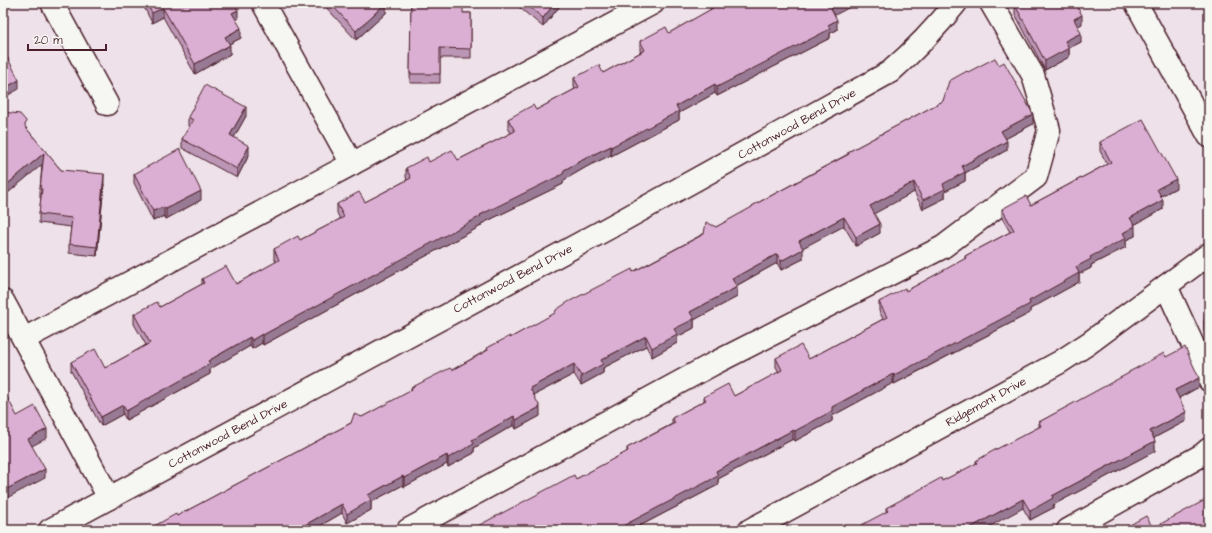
<svg xmlns="http://www.w3.org/2000/svg" width="1212" height="533" font-family="'Architects Daughter',sans-serif">
	<rect width="100%" height="100%" fill="#eee1e9"/>
	<filter id="ink" filterUnits="userSpaceOnUse"><feTurbulence type="fractalNoise" baseFrequency=".025" numOctaves="2"/><feDisplacementMap in="SourceGraphic" scale="8" xChannelSelector="R" yChannelSelector="G"/><feConvolveMatrix kernelMatrix="1 2 1 2 8 2 1 2 1" color-interpolation-filters="sRGB"/></filter>
	<g filter="url(#ink)">
		<g fill="none" stroke-linecap="round" stroke-linejoin="round">
			<defs>
				<g id="minor">
					<path d="M52,3L107,104"/>
					<path d="M263,3L352,164"/>
					<path d="M1166,286L1209,380"/>
					<path d="M3,301L109,498"/>
					<path d="M24,339L653,3"/>
					<path d="M50,530L603,231L890,72C914,51 936,28 956,3"/>
					<path d="M408,530L713,364L943,247L1036,177L1049,130L1033,75L991,3"/>
					<path d="M750,530L1060,362L1089,343L1209,254"/>
					<path d="M1068,530L1202,455L1209,449"/>
				</g>
				<path id="major" d="M1136,3L1209,136"/>
			</defs>
			<!-- minor casing -->
			<use href="#minor" stroke="#4a1f2b" stroke-width="25"/>
			<!-- major casing -->
			<use href="#major" stroke="#4a1f2b" stroke-width="25"/>
			<!-- minor -->
			<use href="#minor" stroke="#f6f6f2" stroke-width="22"/>
			<!-- major -->
			<use href="#major" stroke="#f6f6f2" stroke-width="22"/>
		</g>
		<!-- wall -->
		<g fill="#bc96b5" stroke="#4a1f2b">
			<path d="M142,3H234L238,19L236,20L241,38L229,44L230,54L195,74L163,17L152,23Z"/>
			<path d="M317,3H386V13L356,40L323,4L320,7Z"/>
			<path d="M411,3L455,4L463,13H471V58H440V83H410Z"/>
			<path d="M514,3H559V7L543,27Z"/>
			<path d="M710,5L834,15L837,30L830,33V38L717,96L715,93L679,113V120L611,156V155L588,166L564,180L563,184L481,224V226L263,345L262,343L252,349L250,346L210,369V374L126,420L123,414L101,426L71,371V362L105,368L146,345L134,324V314L160,307L202,284V279L236,284L276,262L274,258V249L300,240L340,219L337,213V204L365,202L407,180L406,177V168L429,162L458,160L511,133L508,128V119L536,110L575,89L574,87V78L603,73L641,52L640,51V41L669,33L710,10Z"/>
			<path d="M1015,5L1082,24L1077,26L1081,42L1069,48V57L1045,70L1015,14Z"/>
			<path d="M968,72L1033,124L1005,139L1007,150L965,173V181L945,191V198L923,209L914,192L874,213L880,233L856,246L844,226L802,248L803,259L781,270L777,263L736,286L737,297L694,320V328L677,337V343L652,357L646,346L603,368V373L581,385L574,374L534,395L540,416L516,429L514,425L474,448V453L448,467L447,464L404,487L403,485L371,502V510L347,523L342,513L313,530H147L177,516L362,417L411,391V388L452,370L487,350V348L510,338L716,227L752,208V206L848,154V152L943,101Z"/>
			<path d="M3,112L26,128L61,170L104,184L97,256L69,253V244L71,227L39,223V214L41,198H40V189L42,164L3,197Z"/>
			<path d="M246,116L234,137L249,155L237,178L182,148V139L189,127L188,126V117Z"/>
			<path d="M1100,142L1176,188L1161,196L1163,209L1134,225L1135,236L1126,240V247L1091,265V268L1079,274V282L1030,309V313L908,377L894,384L893,383L832,416V421L795,441L793,439L718,479V485L632,530H470L576,479L627,452V448L672,424V418L704,401V397L734,396L779,372L776,367V358L809,359L883,319L879,311V302L906,291L965,259V256L1010,232L1002,218V209L1031,205L1107,164L1100,151Z"/>
			<path d="M134,174L201,200L166,219L164,216L153,221L134,183Z"/>
			<path d="M1209,311V350L1207,345V336L1204,331V322Z"/>
			<path d="M1166,357L1199,387L1179,398L1186,421L1154,438L1155,451L1053,505V508L1030,520L1023,508L886,512V508L942,481L976,464V461L1039,427V422L1129,374V372Z"/>
		</g>
		<!-- shaded-wall -->
		<g fill="#997a94" stroke="#4a1f2b">
			<path d="M320,3H323V4L320,7Z"/>
			<path d="M386,3V13L356,40V31Z"/>
			<path d="M555,3H559V7L543,27V18Z"/>
			<path d="M840,3H858L831,17V8Z"/>
			<path d="M163,8V17L152,23V13Z"/>
			<path d="M238,10V19L232,22V13Z"/>
			<path d="M1082,15V24L1074,28V19Z"/>
			<path d="M837,20V30L830,33V38L717,96V87Z"/>
			<path d="M241,28V38L225,46V37Z"/>
			<path d="M1081,33V42L1069,48V57L1045,70V61L1065,41Z"/>
			<path d="M230,45V54L195,74V64Z"/>
			<path d="M19,80V89L3,98V89Z"/>
			<path d="M715,84V93L679,113V120L611,156V147L676,106Z"/>
			<path d="M246,107V116L230,145V135Z"/>
			<path d="M1033,114V124L1001,141V131Z"/>
			<path d="M1007,141V150L965,173V181L945,191V198L923,209V200L962,166Z"/>
			<path d="M249,146V155L237,178V169Z"/>
			<path d="M611,146V155L588,166L564,180L563,184L481,224V226L263,345V335L480,215L588,157Z"/>
			<path d="M44,153V163L3,197V188Z"/>
			<path d="M104,174V184L97,256V247Z"/>
			<path d="M1176,179V188L1157,198V189Z"/>
			<path d="M914,182V192L870,216V206Z"/>
			<path d="M201,191V200L166,219V209Z"/>
			<path d="M1163,200V209L1130,227V218Z"/>
			<path d="M164,207V216L153,221V211Z"/>
			<path d="M844,217V226L799,250V241Z"/>
			<path d="M880,224V233L856,246V237Z"/>
			<path d="M1135,226V236L1126,240V247L1091,265V268L1079,274V282L1030,309V313L894,384V375L1029,301L1123,233Z"/>
			<path d="M803,249V259L781,270V261Z"/>
			<path d="M777,254V263L732,288V279Z"/>
			<path d="M737,287V297L694,320V328L677,337V343L652,357V348L674,329L690,312Z"/>
			<path d="M262,334V343L252,349V340Z"/>
			<path d="M646,336V346L603,368V373L581,385V376L601,360Z"/>
			<path d="M250,337V346L210,369V374L126,420V411L208,361Z"/>
			<path d="M574,364V374L530,397V388Z"/>
			<path d="M893,374V383L832,416V421L795,441V431L832,407Z"/>
			<path d="M1199,378V387L1175,400V390Z"/>
			<path d="M123,405V414L101,426V417Z"/>
			<path d="M540,407V416L516,429V420Z"/>
			<path d="M1186,412V421L1150,440V431Z"/>
			<path d="M514,416V425L474,448V453L448,467V458L472,440Z"/>
			<path d="M47,429V438L28,448V439Z"/>
			<path d="M793,430V439L718,479V485L632,530H615L716,471Z"/>
			<path d="M1155,441V451L1053,505V508L1030,520V511L1052,496Z"/>
			<path d="M447,455V464L404,487V478Z"/>
			<path d="M45,469V478L3,500V491Z"/>
			<path d="M403,476V485L371,502V510L347,523V514L368,495Z"/>
			<path d="M1023,499V508L983,530H966Z"/>
			<path d="M342,504V513L313,530H296Z"/>
		</g>
		<!-- building -->
		<g fill="#dbafd3" stroke="#4a1f2b">
			<path d="M146,3H234L238,10L232,13L241,28L225,37L230,45L195,64L163,8L152,13Z"/>
			<path d="M330,3H386L356,31Z"/>
			<path d="M411,3H455V4H463V13H471V49L440,48V74H410Z"/>
			<path d="M525,3H555L543,18Z"/>
			<path d="M713,3H840L831,8L837,20L828,25L830,29L717,87L715,84L676,106L679,111L611,147V146L588,157L564,170L563,174L480,215L481,216L263,335L262,334L252,340L250,337L208,361L210,364L126,411L123,405L101,417L71,362L95,349L105,368L150,343L134,314L157,302L160,307L204,283L202,279L226,266L236,284L279,260L274,249L298,236L300,240L344,217L337,204L359,192L365,202L411,178L406,168L427,157L429,162L452,150L458,160L515,131L508,119L533,105L536,110L579,87L574,78L599,65L603,73L645,50L640,41L666,27L669,33L713,8L710,5Z"/>
			<path d="M1017,3H1075L1082,15L1074,19L1081,33L1065,41L1069,48L1045,61L1015,5Z"/>
			<path d="M3,49L19,80L3,89Z"/>
			<path d="M995,58L999,65L1004,62L1033,114L1001,131L1007,141L962,166L965,172L943,184L945,189L923,200L914,182L870,206L880,224L856,237L844,217L799,241L803,249L781,261L777,254L732,279L737,287L690,312L694,319L674,329L677,334L652,348L646,336L601,360L603,364L581,376L574,364L530,388L540,407L516,420L514,416L472,440L474,444L448,458L447,455L404,478L403,476L368,495L371,500L347,514L342,504L296,530H147L176,514L177,516L351,423L354,414L362,417L412,390L411,388L428,379L450,368L452,370L488,350L487,348L510,336V338L555,313L556,310L568,302L632,269L633,272L687,243L704,234L706,222L716,227L752,207V206L849,154L848,152L943,101L949,81L967,71L968,72Z"/>
			<path d="M205,85L246,107L230,135L249,146L237,169L182,139L193,120L188,117Z"/>
			<path d="M3,112L20,114L26,121L25,126L27,129L61,170L104,174L97,247L69,244L72,218L39,214L42,189H40L44,153L3,188V154L4,153L3,152Z"/>
			<path d="M1143,119L1176,179L1157,189L1163,200L1130,218L1135,226L1123,233L1126,238L1090,257L1091,259L1076,267L1079,273L1029,301L1030,304L908,368L894,375L893,374L832,407V411L795,431L793,430L716,471L718,476L615,530H470L574,475L576,479L628,451L627,448L675,423L672,418L706,400L704,397L728,384L734,396L782,370L776,358L801,345L809,359L887,317L879,302L905,288L906,291L966,258L965,256L1014,230L1002,209L1026,196L1031,205L1111,162L1100,142Z"/>
			<path d="M180,149L201,191L166,209L164,207L153,211L134,174Z"/>
			<path d="M1209,311V331L1204,322L1205,312Z"/>
			<path d="M1209,334V341L1207,336Z"/>
			<path d="M1185,347L1199,378L1175,390L1186,412L1150,431L1155,441L1052,496L1053,498L1030,511L1023,499L966,530H852L888,511L886,508L941,478L942,481L977,463L976,461L991,452L1041,426L1039,422L1129,373V372L1164,353L1166,357Z"/>
			<path d="M3,389L17,416L35,406L47,429L28,439L45,469L3,491Z"/>
			<path d="M1209,498V530H1121L1146,516L1153,528Z"/>
			<path d="M846,526L849,530H838Z"/>
		</g>
	</g>
	<g text-anchor="middle" dominant-baseline="central" stroke-width="3" stroke-linejoin="round" paint-order="stroke">
		<!-- street labels -->
		<g font-size="12" fill="#4a1f2b" stroke="#f6f6f2">
			<text transform="translate(797 124) rotate(-29)">Cottonwood Bend Drive</text>
			<text transform="translate(513 279) rotate(-28)">Cottonwood Bend Drive</text>
			<text transform="translate(986 402) rotate(-29)">Ridgemont Drive</text>
			<text transform="translate(228 434) rotate(-28)">Cottonwood Bend Drive</text>
		</g>
	</g>
	<!-- margin -->
	<rect width="1212" height="533" fill="none" stroke="#f6f6f2" stroke-width="16"/>
	<rect x="8" y="8" width="1196" height="517" fill="none" stroke="#4a1f2b" stroke-width="1.5" filter="url(#ink)"/>
	<!-- scale -->
	<path d="M28 44v6h78v-6" fill="none" stroke="#4a1f2b" stroke-width="2"/>
	<text x="34" y="44" font-size="12" fill="#4a1f2b" stroke="#f6f6f2" stroke-width="3" paint-order="stroke">20 m</text>
</svg>
